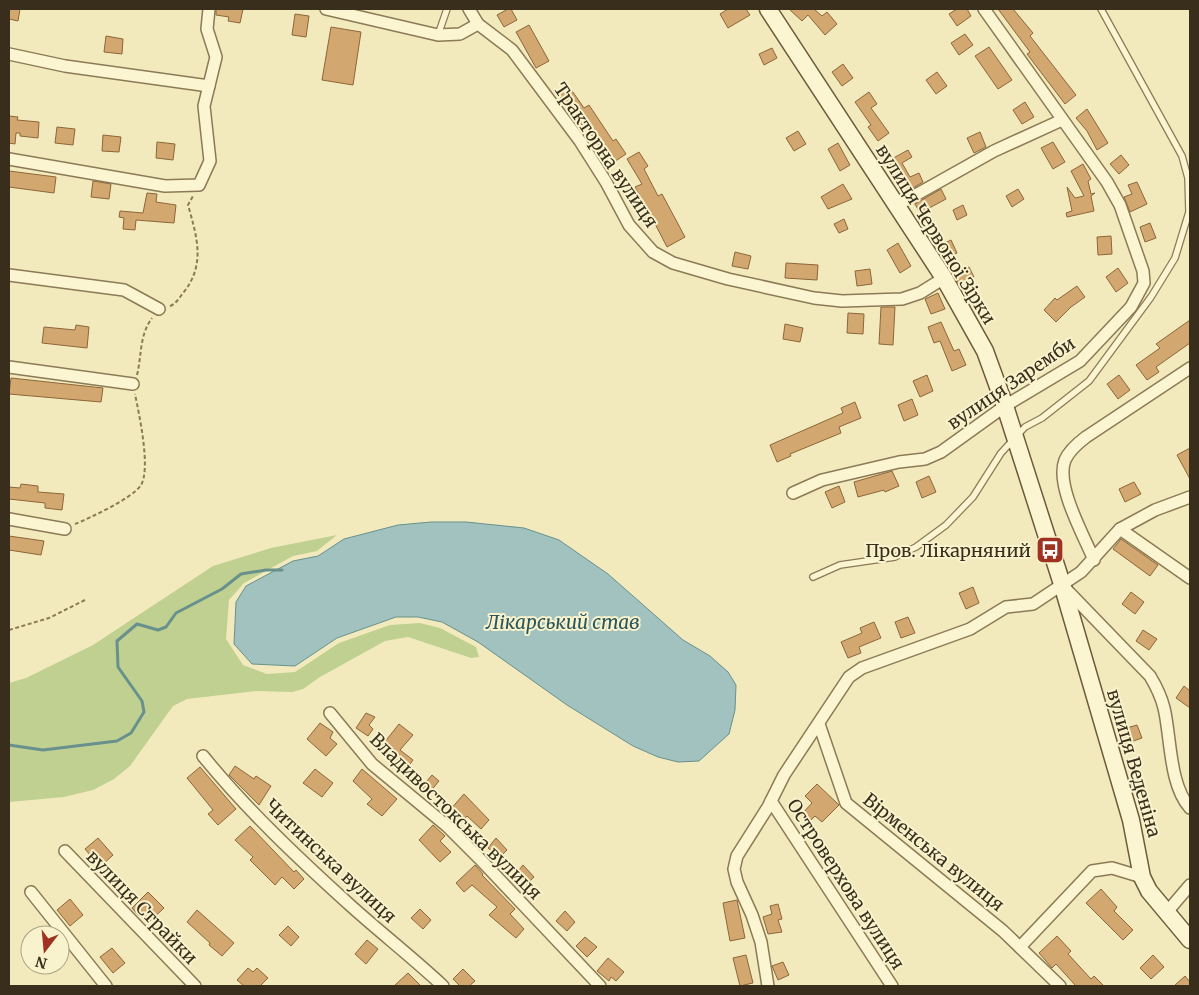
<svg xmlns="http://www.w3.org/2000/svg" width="1199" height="995" font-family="Merriweather,serif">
	<rect width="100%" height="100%" fill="#f2eabd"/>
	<!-- green -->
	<path fill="#bfd090" d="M337,535L317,551L293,556L244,583L229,600L226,639L243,665L267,674L295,672L339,643L390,625L420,623L440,628L476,647L479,657L471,658L408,637L385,641L320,677L303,689L292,692L257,691L187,699L173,706L130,766L114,779L93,790L64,797L9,802V683L26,678L93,645L213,566L271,548Z"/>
	<!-- water -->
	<path fill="#a1c2be" stroke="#68918d" d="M431,522H466L524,528L559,540L608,574L683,640L710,656L728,672L736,685L735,710L729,734L699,761L678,762L658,757L633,746L567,705L478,642L442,622L418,617H396L337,638L295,666L252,664L234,644L236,602L246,586L293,561L318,556L344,539L398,525Z"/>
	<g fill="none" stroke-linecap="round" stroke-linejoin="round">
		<!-- stream -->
		<path stroke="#68918d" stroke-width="3" d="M9,745L43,750L117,741L131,733L144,712L142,701L118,667L117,641L137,624L158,630L166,627L176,613L222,589L241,574L266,570H282"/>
	</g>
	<!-- building -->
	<g fill="#d3a870" stroke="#8c6638">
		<path d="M9,9H20L18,21L9,19Z"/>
		<path d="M216,9H243L240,23L228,21L229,17L216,15Z"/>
		<path d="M508,9H511L517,20L504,27L497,15Z"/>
		<path d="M728,9H746L750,15L728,28L720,14Z"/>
		<path d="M789,9H814L822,16L827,12L837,24L825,35L808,15L802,21Z"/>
		<path d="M957,9H967L971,16L957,26L949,14Z"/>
		<path d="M998,9H1013L1033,33L1030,36L1076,95L1065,104L1027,54L1030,52Z"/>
		<path d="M295,14L309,16L306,37L292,35Z"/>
		<path d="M529,25L549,61L536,68L516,32Z"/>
		<path d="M331,27L361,32L353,85L322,80Z"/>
		<path d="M965,34L973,45L959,55L951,43Z"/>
		<path d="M106,36L123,39L122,54L104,52Z"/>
		<path d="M989,47L1012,80L998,89L975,56Z"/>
		<path d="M772,48L777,58L764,65L759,54Z"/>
		<path d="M843,64L853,78L842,86L832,72Z"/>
		<path d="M937,72L947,86L936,94L926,80Z"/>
		<path d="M568,85L584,108L589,105L613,141L616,139L626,154L614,162L602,145L600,146L583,124L582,125L569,106L567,108L557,93Z"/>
		<path d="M869,92L877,104L871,108L889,133L878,141L868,127L871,125L855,102Z"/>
		<path d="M1025,102L1034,117L1022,124L1013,110Z"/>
		<path d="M1087,109L1108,143L1097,150L1087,131L1076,118Z"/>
		<path d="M9,116L18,117L17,120L39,122L38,138L20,136V133H16L15,144L9,143Z"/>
		<path d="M57,127L75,129L73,145L55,143Z"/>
		<path d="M798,131L806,144L794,151L786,138Z"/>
		<path d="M980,132L986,147L974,153L967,138Z"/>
		<path d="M103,135L121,137L119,152L102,151Z"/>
		<path d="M157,142L175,144L173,160L156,158Z"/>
		<path d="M1053,142L1065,162L1053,169L1041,148Z"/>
		<path d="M838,143L850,165L840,171L828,149Z"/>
		<path d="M908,150L912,157L902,163L910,177L919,173L923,182L908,191L900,174L896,176L888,161Z"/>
		<path d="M639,152L648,166L644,169L658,196L662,194L685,237L667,247L652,218L645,221L638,207L643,204L635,187L642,184L627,159Z"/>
		<path d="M1121,155L1129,165L1119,174L1110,164Z"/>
		<path d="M1083,164L1091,179L1088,181L1091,194L1095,193L1091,196L1094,211L1067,217L1066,213L1072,211L1067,187L1075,198L1084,196L1071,171Z"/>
		<path d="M9,171L56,177L54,193L9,187Z"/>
		<path d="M93,181L111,184L109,199L91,197Z"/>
		<path d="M1137,182L1147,204L1130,212L1124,197L1132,194L1128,185Z"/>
		<path d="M843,184L852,199L828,209L821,197Z"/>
		<path d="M941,189L946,199L920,213L915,204Z"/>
		<path d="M1018,189L1024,199L1012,207L1006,196Z"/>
		<path d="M147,193L157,194L156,202L176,205L174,223L136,220L135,230L123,229L124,218L119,217L120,211L143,213Z"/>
		<path d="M963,205L967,215L957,220L953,210Z"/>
		<path d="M844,219L848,229L839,233L834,224Z"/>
		<path d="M1150,223L1156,238L1145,242L1140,227Z"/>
		<path d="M1111,236L1112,254L1098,255L1097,237Z"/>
		<path d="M951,240L957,253L947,258L941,245Z"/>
		<path d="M898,243L911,266L900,273L887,250Z"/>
		<path d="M735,252L751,256L748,269L732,266Z"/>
		<path d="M786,263L818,265L817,280L785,278Z"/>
		<path d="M969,267L974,277L959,285L954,274Z"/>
		<path d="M1118,268L1128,283L1116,292L1106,277Z"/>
		<path d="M870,269L872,284L857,286L855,271Z"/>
		<path d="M1077,286L1085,297L1071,307L1056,322L1044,310L1055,298L1057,300Z"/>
		<path d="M938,293L945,309L931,314L925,299Z"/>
		<path d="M881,307H895L893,345L879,344Z"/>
		<path d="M848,313L864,314L863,334L847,333Z"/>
		<path d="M1190,320V343L1156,367L1159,372L1147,380L1136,365L1160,348L1156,344Z"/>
		<path d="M941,322L954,351L959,349L966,365L952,371L940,341L934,343L928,327Z"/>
		<path d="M785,324L803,328L800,342L783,339Z"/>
		<path d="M76,325L89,327L87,348L42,343L44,327L75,330Z"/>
		<path d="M927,375L933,391L920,397L913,381Z"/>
		<path d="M1119,375L1130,390L1118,399L1107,384Z"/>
		<path d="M11,378L103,388L101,402L9,394Z"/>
		<path d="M912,399L918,415L904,421L898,405Z"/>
		<path d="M855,402L861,418L839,427L841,433L790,454L791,456L777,462L770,445L843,413L841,408Z"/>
		<path d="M1190,448V479L1177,455Z"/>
		<path d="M892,471L899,486L885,492L884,490L858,497L854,482Z"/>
		<path d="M929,476L936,492L922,498L916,482Z"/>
		<path d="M1134,482L1141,494L1125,502L1119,489Z"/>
		<path d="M21,484L38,486V492L64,494L62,510L45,508V503L9,499V487L20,488Z"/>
		<path d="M839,486L845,502L832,508L825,492Z"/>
		<path d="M9,536L44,541L41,555L9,550Z"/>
		<path d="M1121,539L1158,565L1150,576L1113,549Z"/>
		<path d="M973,587L979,603L966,609L959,593Z"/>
		<path d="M1131,592L1144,602L1135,614L1122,604Z"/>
		<path d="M908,617L915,633L901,638L895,622Z"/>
		<path d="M874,622L881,638L859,647L861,653L848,658L841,642L862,633L860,628Z"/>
		<path d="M1143,630L1157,639L1149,650L1136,641Z"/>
		<path d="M1184,686L1190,691V708L1176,698Z"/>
		<path d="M366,713L375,717L369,725L373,729L368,736L356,728Z"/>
		<path d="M320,723L333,732L330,738L337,744L326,756L307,739Z"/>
		<path d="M399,724L413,735L400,750L413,760L405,771L380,748Z"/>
		<path d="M1137,725L1142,738L1125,744L1120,730Z"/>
		<path d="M235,766L254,779L256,776L271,786L259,805L229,775Z"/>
		<path d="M200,767L236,809L218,825L208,814L213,810L187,778Z"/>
		<path d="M315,769L333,783L322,797L303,783Z"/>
		<path d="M362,769L397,799L382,816L367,804L372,799L353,781Z"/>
		<path d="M432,775L439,781L429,793L422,787Z"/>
		<path d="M817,784L839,805L822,822L815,816L809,822L801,815L812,803L805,796Z"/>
		<path d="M464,794L489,820L481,829L467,816L461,823L448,812Z"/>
		<path d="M433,825L445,836L440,841L451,852L440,862L419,840Z"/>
		<path d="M250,826L294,872L296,870L304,879L294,889L282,877L275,885L250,860L253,857L235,840Z"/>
		<path d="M98,838L113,855L100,867L85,849Z"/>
		<path d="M496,838L507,850L499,858L488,848Z"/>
		<path d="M475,865L483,874L482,875L515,909L510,914L524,929L516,938L489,915L497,907L472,885L464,892L456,883Z"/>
		<path d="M523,865L534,877L526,885L515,875Z"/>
		<path d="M1101,889L1117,907L1114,911L1133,930L1123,940L1086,903Z"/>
		<path d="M148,892L164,908L150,921L142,913L139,916L132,908Z"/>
		<path d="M70,899L83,915L70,926L57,910Z"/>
		<path d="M737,900L745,938L730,941L723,903Z"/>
		<path d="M778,904L782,919L778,920L782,932L768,934L763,917L772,914L770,906Z"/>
		<path d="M420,909L431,920L423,929L411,918Z"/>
		<path d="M197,910L234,943L222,956L209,945L210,943L187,922Z"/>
		<path d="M565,911L575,922L567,931L556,921Z"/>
		<path d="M288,926L299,937L291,946L279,935Z"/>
		<path d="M1057,936L1071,951L1068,954L1091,979L1094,976L1104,986H1076L1056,964L1052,968L1039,953Z"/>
		<path d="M585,937L597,947L587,957L576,946Z"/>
		<path d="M367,940L378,949L366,964L355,954Z"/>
		<path d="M112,948L125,963L113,973L100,957Z"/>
		<path d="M746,955L753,983L740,986L733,958Z"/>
		<path d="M1153,955L1164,967L1151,979L1140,968Z"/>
		<path d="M608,958L624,972L616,981L611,977L609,981L597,971Z"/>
		<path d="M783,962L789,975L778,980L772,966Z"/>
		<path d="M248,968L253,972L257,968L268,978L260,986H244L237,980Z"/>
		<path d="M463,969L475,981L469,986H460L453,979Z"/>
		<path d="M408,973L421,986H394Z"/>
		<path d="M1185,976L1190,982V986H1174Z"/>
	</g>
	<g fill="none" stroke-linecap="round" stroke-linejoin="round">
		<defs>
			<g id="lane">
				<path d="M438,35L447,9"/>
				<path d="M813,577L840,565L895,557L916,547L946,525L973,497L1001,453L1025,427L1042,418L1089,381L1151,297L1175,258L1189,212L1188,178L1182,156L1101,9"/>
			</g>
			<g id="street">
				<path d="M326,9L438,35L460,34L478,24"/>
				<path d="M469,9L478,24L512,50L580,141L606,182L629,225L653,252L673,263L728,279L814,298L842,301L902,299L920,293L944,278"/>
				<path d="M9,54L65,66L209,86"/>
				<path d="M9,159L165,186L199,185L210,161L204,106L216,57L207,29L209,9"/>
				<path d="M896,206L994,151L1062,120"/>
				<path d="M9,275L124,290L159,309"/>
				<path d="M9,367L133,384"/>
				<path d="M793,493L822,480L899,462L925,459L941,452L1005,406L1080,361L1131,307L1144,283L1143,271L1120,205L1107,182L984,9"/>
				<path d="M9,519L65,529"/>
				<path d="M1120,529L1190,578"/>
				<path d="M1094,560C1084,536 1055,485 1065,460C1069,451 1078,443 1086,437L1190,368"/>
				<path d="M1063,586L1150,676C1156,686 1161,696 1164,708C1171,737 1169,785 1190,808"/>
				<path d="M330,713L372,764L447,826L479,858L600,986"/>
				<path d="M819,724L846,803L1003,931L1060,986"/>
				<path d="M203,756C247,810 298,858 351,906C381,933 413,958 443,986"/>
				<path d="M771,801L892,986"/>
				<path d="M65,851L195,986"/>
				<path d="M31,892L106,986"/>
				<path d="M1167,912L1190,885"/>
				<path d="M1020,947L1092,871L1112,868L1142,877"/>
				<path d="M768,986L761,942L752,915L737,882L734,869L737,856L768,807L784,775L849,677L862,668L970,629L1006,607L1033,604L1081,572L1120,529L1155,510L1190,497"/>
			</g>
			<path id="secondary" d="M768,9L944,278L985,351L1005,406L1062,584L1131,820L1142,877L1149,891L1190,940"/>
		</defs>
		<!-- lane casing -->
		<use href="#lane" stroke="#8b7a55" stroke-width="8"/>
		<!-- street casing -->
		<use href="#street" stroke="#8b7a55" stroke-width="14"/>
		<!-- secondary casing -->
		<use href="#secondary" stroke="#6d5a38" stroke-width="19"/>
		<!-- path -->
		<g stroke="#8b7a55" stroke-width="2" stroke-dasharray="4 2.5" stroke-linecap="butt">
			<path d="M170,306C176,304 179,298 183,293C206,265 197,237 188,205L193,196"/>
			<path d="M137,375C142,355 139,336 152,318"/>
			<path d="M75,524C90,518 133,498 141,485C151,468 139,414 135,394"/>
			<path d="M9,630L49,618L85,600"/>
		</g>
		<!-- lane -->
		<use href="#lane" stroke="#fcf5d1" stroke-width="5.5"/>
		<!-- street -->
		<use href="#street" stroke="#fcf5d1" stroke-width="11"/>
		<!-- secondary -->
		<use href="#secondary" stroke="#fcf5d1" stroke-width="16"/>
	</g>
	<!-- icons -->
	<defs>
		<symbol id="bus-square" viewBox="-11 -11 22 22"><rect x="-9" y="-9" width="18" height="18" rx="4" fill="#9f3220" stroke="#f8f2cd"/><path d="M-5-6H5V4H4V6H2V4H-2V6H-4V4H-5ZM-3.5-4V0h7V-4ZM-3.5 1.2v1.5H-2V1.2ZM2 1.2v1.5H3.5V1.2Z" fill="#fff"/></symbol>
	</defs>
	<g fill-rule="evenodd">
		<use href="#bus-square" x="1034" y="534" width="32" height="32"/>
	</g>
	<g text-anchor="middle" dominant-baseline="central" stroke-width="4" stroke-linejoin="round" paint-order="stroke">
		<!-- street labels -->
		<g font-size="18" fill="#392e1b" stroke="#f8f2cd">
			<text transform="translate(606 155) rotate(56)">Тракторна вулиця</text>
			<text transform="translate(936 234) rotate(58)">вулиця Червоної Зірки</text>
			<text transform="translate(1011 383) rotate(-34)">вулиця Заремби</text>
			<text transform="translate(1134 763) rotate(74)">вулиця Веденіна</text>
			<text transform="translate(456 816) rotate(44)">Владивостокська вулиця</text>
			<text transform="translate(934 852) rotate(39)">Вірменська вулиця</text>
			<text transform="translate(331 861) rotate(43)">Читинська вулиця</text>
			<text transform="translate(846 884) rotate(57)">Островерхова вулиця</text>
			<text transform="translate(142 907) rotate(46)">вулиця Страйки</text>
		</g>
		<!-- poi labels -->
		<g font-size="18" fill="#392e1b" stroke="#f8f2cd" text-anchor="end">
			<text x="1031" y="550">Пров. Лікарняний</text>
		</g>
		<!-- water labels -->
		<g font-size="19" font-style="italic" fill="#29565a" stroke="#f8f2cd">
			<text x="563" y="622">Лікарський став</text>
		</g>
	</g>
	<!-- border -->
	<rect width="1199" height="995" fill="none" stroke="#392e1b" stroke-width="20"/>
	<!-- north arrow -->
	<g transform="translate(45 950) rotate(196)"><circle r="24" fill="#f8f2cd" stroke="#aca486"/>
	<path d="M0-4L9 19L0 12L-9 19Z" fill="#9f3220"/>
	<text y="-8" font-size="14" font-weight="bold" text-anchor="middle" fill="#392e1b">N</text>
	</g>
</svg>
